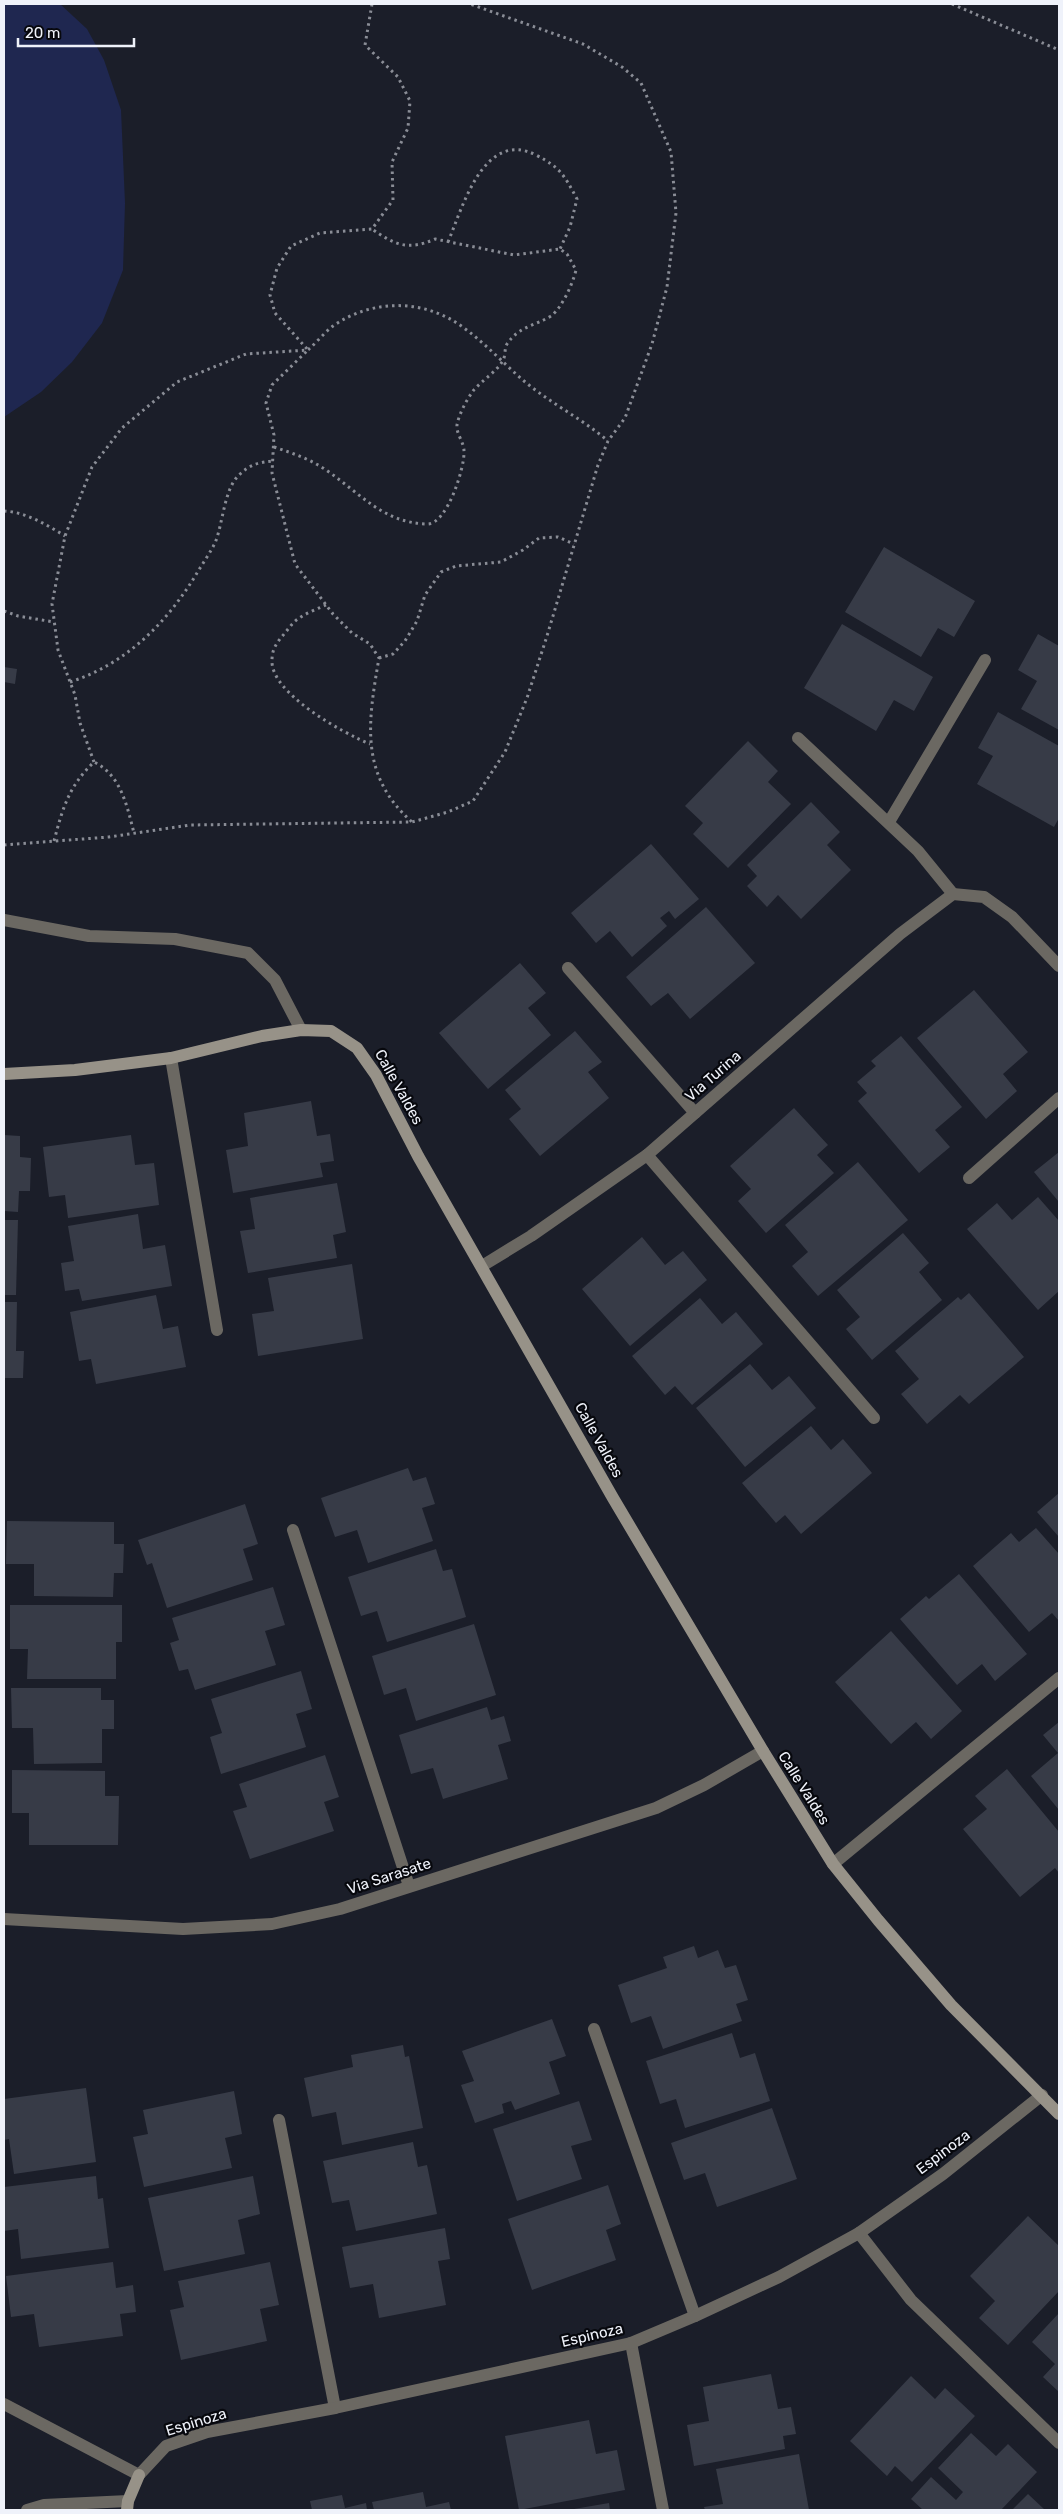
<svg xmlns="http://www.w3.org/2000/svg" width="1063" height="2514" font-family="Rubik,sans-serif">
	<rect width="100%" height="100%" fill="#1b1e29"/>
	<!-- green -->
	<path fill="#1f2750" d="M4,4H60L87,29L104,60L121,110L125,203L123,270L102,323L72,362L41,392L4,417Z"/>
	<!-- building -->
	<g fill="#373b47">
		<path d="M884,547L975,601L954,637L938,628L921,657L845,612Z"/>
		<path d="M842,624L933,677L914,711L894,700L876,731L804,688Z"/>
		<path d="M1038,634L1059,646V730L1021,709L1037,681L1018,670Z"/>
		<path d="M4,667L17,669L15,684L4,682Z"/>
		<path d="M998,712L1059,746V818L1054,827L977,784L993,756L978,748Z"/>
		<path d="M748,741L778,771L768,782L791,804L728,868L693,834L703,823L685,806Z"/>
		<path d="M811,802L840,832L827,845L851,870L801,919L778,895L767,907L747,886L757,876L747,865Z"/>
		<path d="M651,844L699,899L675,919L669,911L660,918L667,926L632,957L610,931L596,943L571,913Z"/>
		<path d="M706,907L755,963L690,1019L668,993L651,1006L626,977Z"/>
		<path d="M520,963L546,993L528,1008L551,1035L488,1089L439,1033Z"/>
		<path d="M974,990L1028,1052L1003,1074L1017,1091L986,1119L917,1038Z"/>
		<path d="M575,1031L602,1062L588,1072L609,1098L540,1156L509,1119L521,1109L505,1090Z"/>
		<path d="M901,1036L962,1107L935,1130L950,1147L919,1173L858,1101L867,1093L857,1082L876,1066L871,1061Z"/>
		<path d="M311,1101L317,1136L330,1134L334,1161L320,1163L323,1177L233,1193L226,1150L248,1146L244,1113Z"/>
		<path d="M794,1108L828,1145L817,1155L834,1173L766,1233L738,1201L751,1189L730,1166Z"/>
		<path d="M4,1135L20,1136V1157L31,1158L30,1191H19L18,1212L4,1211Z"/>
		<path d="M131,1135L135,1165L154,1163L159,1205L68,1218L65,1195L49,1197L43,1147Z"/>
		<path d="M1059,1152V1202L1034,1172Z"/>
		<path d="M858,1162L908,1220L818,1296L792,1266L808,1252L785,1225Z"/>
		<path d="M337,1183L346,1232L333,1235L337,1258L248,1273L240,1231L255,1229L250,1198Z"/>
		<path d="M1038,1197L1059,1221V1291L1038,1310L967,1229L997,1203L1012,1220Z"/>
		<path d="M138,1214L143,1249L165,1245L172,1286L82,1301L79,1289L65,1291L61,1263L74,1261L68,1226Z"/>
		<path d="M4,1220H18L16,1295H4Z"/>
		<path d="M903,1233L929,1263L919,1272L942,1300L872,1360L846,1329L860,1317L837,1290Z"/>
		<path d="M642,1237L665,1265L683,1251L707,1280L630,1346L582,1289Z"/>
		<path d="M352,1264L363,1339L258,1356L252,1314L274,1311L268,1278Z"/>
		<path d="M969,1293L1024,1357L969,1404L960,1395L927,1424L901,1394L919,1379L895,1351L958,1297L961,1300Z"/>
		<path d="M156,1295L163,1329L178,1326L186,1367L96,1384L91,1359L79,1361L70,1312Z"/>
		<path d="M700,1298L722,1324L736,1312L763,1344L692,1405L675,1386L665,1395L632,1356Z"/>
		<path d="M4,1302H17L16,1351H24L23,1378H4Z"/>
		<path d="M750,1364L772,1390L789,1376L816,1408L745,1467L696,1408Z"/>
		<path d="M811,1426L831,1450L843,1439L872,1473L801,1534L785,1515L776,1523L742,1483Z"/>
		<path d="M408,1468L413,1481L426,1477L435,1504L422,1508L433,1541L368,1563L357,1530L335,1537L321,1498Z"/>
		<path d="M1059,1493V1537L1037,1512Z"/>
		<path d="M245,1504L258,1544L243,1549L253,1580L167,1608L152,1563L147,1565L138,1540Z"/>
		<path d="M7,1521L114,1522V1544H124L123,1573H114L113,1597L34,1596V1564H6Z"/>
		<path d="M1036,1528L1059,1554V1621L1052,1613L1029,1632L973,1566L1011,1533L1019,1542Z"/>
		<path d="M436,1549L443,1571L452,1569L466,1617L387,1642L377,1611L361,1616L348,1577Z"/>
		<path d="M959,1574L1027,1654L995,1681L982,1664L957,1685L900,1619L926,1596L929,1599Z"/>
		<path d="M273,1587L285,1625L265,1631L276,1665L195,1690L188,1669L179,1671L170,1643L179,1640L172,1618Z"/>
		<path d="M10,1605H122V1642H116V1679H27L28,1649H10Z"/>
		<path d="M474,1624L496,1695L416,1721L406,1688L384,1695L372,1656Z"/>
		<path d="M891,1631L962,1711L931,1739L916,1722L891,1744L835,1682Z"/>
		<path d="M301,1671L312,1709L296,1714L306,1747L221,1774L210,1737L222,1733L211,1699Z"/>
		<path d="M11,1688H101V1700H114V1729H102V1763L34,1764L33,1728H12Z"/>
		<path d="M487,1707L491,1720L504,1716L511,1741L498,1745L508,1779L443,1799L433,1768L411,1774L399,1735Z"/>
		<path d="M1059,1722V1810L1031,1776L1058,1753L1043,1735Z"/>
		<path d="M325,1755L339,1797L324,1802L334,1831L250,1859L233,1811L247,1807L239,1784Z"/>
		<path d="M1007,1769L1059,1832V1873L1055,1868L1020,1897L963,1829L987,1809L975,1796Z"/>
		<path d="M12,1770L105,1771V1796H119L118,1845H29V1813H12Z"/>
		<path d="M694,1946L698,1958L718,1950L725,1968L736,1965L748,2000L736,2004L742,2021L663,2049L651,2016L631,2023L618,1985L667,1968L663,1957Z"/>
		<path d="M552,2019L566,2056L549,2062L560,2094L515,2110L511,2101L502,2104L504,2113L475,2123L461,2085L474,2081L462,2051Z"/>
		<path d="M732,2033L740,2058L755,2053L770,2101L685,2128L676,2099L660,2104L646,2061Z"/>
		<path d="M403,2045L405,2057L409,2056L423,2128L342,2145L336,2112L312,2117L304,2078L353,2067L351,2055Z"/>
		<path d="M86,2088L96,2162L14,2174L9,2139L4,2140V2099Z"/>
		<path d="M234,2091L242,2134L225,2138L232,2168L144,2187L133,2137L148,2134L143,2110Z"/>
		<path d="M579,2101L592,2140L571,2146L582,2179L517,2201L493,2129Z"/>
		<path d="M772,2108L797,2179L717,2207L705,2173L684,2180L671,2143Z"/>
		<path d="M413,2142L418,2167L427,2165L437,2214L356,2231L349,2200L332,2203L323,2161Z"/>
		<path d="M96,2176L98,2199L103,2198L109,2248L21,2259L18,2229L4,2231V2187Z"/>
		<path d="M253,2176L260,2214L238,2220L245,2254L164,2271L148,2198Z"/>
		<path d="M608,2185L621,2224L606,2230L616,2260L532,2290L508,2219Z"/>
		<path d="M1028,2216L1059,2246V2291L1008,2345L979,2318L995,2301L970,2276Z"/>
		<path d="M445,2228L450,2259L438,2261L446,2305L379,2318L373,2284L350,2288L342,2247Z"/>
		<path d="M113,2262L116,2288L133,2285L136,2312L120,2314L123,2336L39,2347L34,2314L11,2317L6,2276Z"/>
		<path d="M270,2262L279,2305L260,2309L267,2341L181,2360L170,2310L184,2307L178,2281Z"/>
		<path d="M1059,2313V2392L1043,2377L1055,2364L1032,2342Z"/>
		<path d="M771,2374L778,2409L791,2407L796,2434L783,2436L785,2449L694,2466L687,2425L709,2421L703,2387Z"/>
		<path d="M911,2376L935,2399L945,2388L975,2416L912,2482L895,2466L887,2476L850,2441Z"/>
		<path d="M589,2420L596,2454L617,2450L625,2490L519,2510L505,2436Z"/>
		<path d="M971,2433L996,2456L1008,2444L1037,2472L1001,2510H923L911,2499L931,2477L956,2500L963,2492L938,2468Z"/>
		<path d="M799,2454L809,2510H705L704,2507L723,2504L716,2469Z"/>
		<path d="M423,2492L426,2507L449,2502L451,2510H374L372,2502Z"/>
		<path d="M1028,2494L1045,2510H1012Z"/>
		<path d="M342,2495L345,2508L366,2503L367,2510H312L310,2501Z"/>
		<path d="M609,2503L610,2510H574V2509Z"/>
	</g>
	<g fill="none" stroke-linecap="round" stroke-linejoin="round">
		<!-- path -->
		<g stroke="#8a8d96" stroke-width="3" stroke-dasharray="2.5 4" stroke-linecap="butt">
			<path d="M372,4L365,45L398,77L410,101L408,128L392,162L393,200L372,229L320,233L291,246L277,268L270,295L275,313L308,350L272,385L266,403L274,435L272,473L295,564L333,614L352,633L370,644L379,658C368,722 359,775 412,822"/>
			<path d="M952,4L1059,50"/>
			<path d="M448,242C463,206 484,129 536,155C561,168 564,175 577,199L570,227L560,249"/>
			<path d="M274,447C292,453 310,459 326,470C360,493 383,523 427,524C447,525 465,467 464,451C464,442 456,434 457,425C459,414 466,401 473,391C481,381 495,373 502,362C506,357 504,349 507,344C519,326 535,326 551,316C562,308 573,283 576,270L567,254L560,249L514,255L435,239C408,251 395,245 372,229"/>
			<path d="M4,511C26,512 47,525 65,536"/>
			<path d="M326,605C317,609 306,613 298,619C293,622 289,628 285,633C278,641 272,648 272,660C270,693 343,733 370,744"/>
			<path d="M4,611L18,616L54,622"/>
			<path d="M379,658L393,654L405,641L417,621L425,595L441,572L456,566L501,562L523,550L539,538L558,537L574,544"/>
			<path d="M70,682C126,664 167,623 197,573C203,563 210,553 215,543C223,524 224,489 239,475C249,465 259,462 273,461"/>
			<path d="M94,762L80,723L75,695L58,650L52,604L65,536L92,467L122,428L177,382L246,354L308,350C316,343 324,333 333,326C373,298 426,299 464,328C486,344 504,364 524,381C550,403 581,418 608,441"/>
			<path d="M54,841C63,807 69,786 94,762C121,775 127,806 134,833"/>
			<path d="M4,845L109,837L190,825L412,822L448,812L473,801L505,752L527,698L547,636L598,465L608,441L625,418L652,344L667,287L676,213L671,152L641,83L622,67L583,44L470,4"/>
		</g>
		<!-- lane -->
		<g stroke="#6b6862" stroke-width="12">
			<path d="M798,738L918,851L953,894"/>
			<path d="M889,822L985,660"/>
			<path d="M4,920L89,936L175,939L248,953L275,980L301,1030"/>
			<path d="M568,968L695,1113"/>
			<path d="M171,1058L217,1330"/>
			<path d="M647,1155L874,1418"/>
			<path d="M969,1178L1059,1098"/>
			<path d="M293,1530L409,1886"/>
			<path d="M833,1864L1059,1678"/>
			<path d="M594,2029L695,2316"/>
			<path d="M279,2120L335,2408"/>
			<path d="M859,2233L911,2300L1059,2443"/>
			<path d="M631,2343L663,2510"/>
			<path d="M4,2404L139,2475"/>
			<path d="M27,2510L44,2505L128,2501"/>
		</g>
		<!-- street -->
		<g stroke="#6b6862" stroke-width="12">
			<path d="M482,1266L531,1236L647,1155L900,934L953,894L984,897L1012,917L1059,966"/>
			<path d="M4,1919L183,1929L272,1924L340,1909L656,1808L704,1785L763,1751"/>
			<path d="M139,2475L166,2446L207,2432L335,2408L631,2343L695,2316L779,2277L859,2233L943,2174L1042,2095"/>
		</g>
		<!-- secondary -->
		<g stroke="#979288" stroke-width="12">
			<path d="M4,1074L75,1070L171,1058L262,1036L301,1030L331,1031L357,1048L376,1075L418,1156L613,1498L763,1751L833,1864L878,1920L951,2005L1059,2114"/>
			<path d="M127,2510L128,2501L139,2475"/>
		</g>
	</g>
	<g text-anchor="middle" dominant-baseline="central" stroke-width="4.5" stroke-linejoin="round" paint-order="stroke">
		<!-- street labels -->
		<g font-size="15" fill="#eff2fa" stroke="#07080d">
			<text transform="translate(713 1076) rotate(-41)">Via Turina</text>
			<text transform="translate(399 1087) rotate(61)">Calle Valdes</text>
			<text transform="translate(599 1440) rotate(61)">Calle Valdes</text>
			<text transform="translate(804 1788) rotate(58)">Calle Valdes</text>
			<text transform="translate(389 1876) rotate(-18)">Via Sarasate</text>
			<text transform="translate(943 2152) rotate(-37)">Espinoza</text>
			<text transform="translate(592 2335) rotate(-13)">Espinoza</text>
			<text transform="translate(196 2422) rotate(-17)">Espinoza</text>
		</g>
	</g>
	<!-- border -->
	<rect width="1063" height="2514" fill="none" stroke="#eff2fa" stroke-width="10"/>
	<!-- scale -->
	<path d="M18 38v8h116v-8" fill="none" stroke="#eff2fa" stroke-width="2.5"/>
	<text x="25" y="38" font-size="15" fill="#eff2fa" stroke="#07080d" stroke-width="4" paint-order="stroke">20 m</text>
</svg>
